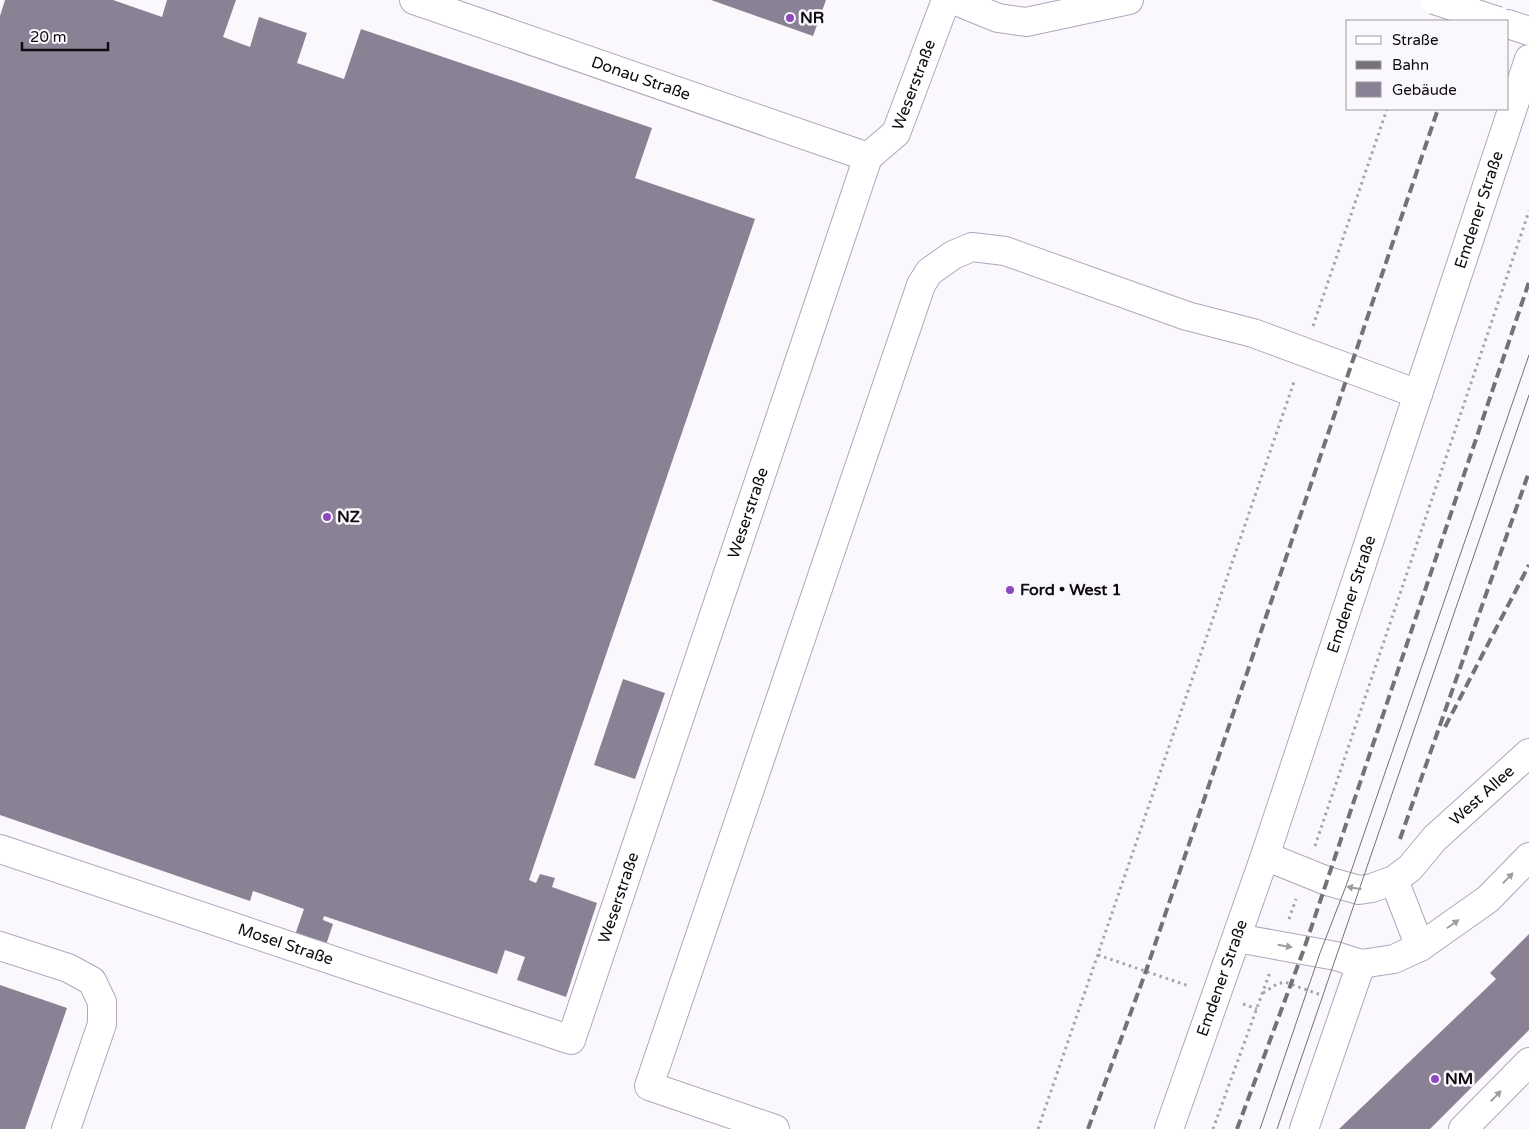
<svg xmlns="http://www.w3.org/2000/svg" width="1529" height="1129" font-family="'Varela Round',sans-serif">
	<rect width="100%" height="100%" fill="#faf8fc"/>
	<!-- building -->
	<g fill="#8b8195">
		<path d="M5,0H113L162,17L167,0H236L223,37L250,47L259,17L307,33L297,63L344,79L361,29L652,128L635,178L755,219L529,880L536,883L540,874L555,878L552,887L597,903L566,997L517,980L525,957L505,950L497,974L324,916L323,920L333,924L325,948L294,938L304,909L253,891L250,901L0,815V16Z"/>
		<path d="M711,0H826L813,36Z"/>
		<path d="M623,679L665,693L635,779L594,765Z"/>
		<path d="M1529,934V1030L1430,1129H1339L1496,979L1490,973Z"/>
		<path d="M0,985L67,1008L25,1129H0Z"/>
	</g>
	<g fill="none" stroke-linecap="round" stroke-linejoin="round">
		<defs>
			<g id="minor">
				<path id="s1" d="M414,0L868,157"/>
				<path d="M954,0L998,18L1026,22L1129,0"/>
				<path d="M1508,24L1529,31"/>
				<path id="s2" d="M0,849L571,1040L868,157L896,133L946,0"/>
				<path id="s3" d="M1265,856L1327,881L1359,890L1372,888L1394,880L1410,868L1435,838L1529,753"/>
				<path d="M1394,880L1420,947"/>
				<path d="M1237,938L1336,956L1361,964L1394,959L1420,947L1488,899L1529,857"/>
				<path d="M0,946L68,968L92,981L102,1002V1024L66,1129"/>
				<path d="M775,1129L649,1086L921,285L929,272L953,255L972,247L1005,251L1187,316L1253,333L1418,394"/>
				<path id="s4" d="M1169,1129L1265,856L1529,59"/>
				<path d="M1304,1129L1361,964"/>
				<path d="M1463,1129L1529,1062"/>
			</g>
		</defs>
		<!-- minor casing -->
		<use href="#minor" stroke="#b1a6bb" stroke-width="30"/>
		<!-- path -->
		<g stroke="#a7a4a9" stroke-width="3" stroke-dasharray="2.5 4" stroke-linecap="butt">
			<path d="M1313,326L1387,109"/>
			<path d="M1315,846L1529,211"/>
			<path d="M1289,919L1296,899"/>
			<path d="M1098,955L1189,986"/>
			<path d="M1263,993L1277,984L1285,982L1321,995"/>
			<path d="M1243,1004L1257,1009"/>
			<path d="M1038,1129L1295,379"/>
			<path d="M1213,1129L1270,972"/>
		</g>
		<!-- minor -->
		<use href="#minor" stroke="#fff" stroke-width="28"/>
		<!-- tram -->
		<g stroke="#747177" stroke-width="1">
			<path d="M1260,1129L1320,953L1346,886L1529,355"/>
			<path d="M1277,1129L1529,395"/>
		</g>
		<!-- rail -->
		<g stroke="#747177" stroke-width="4" stroke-dasharray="10 5" stroke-linecap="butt">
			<path d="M1468,21L1475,0"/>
			<path d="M1445,727L1529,565"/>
			<path d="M1400,839L1529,472"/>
			<path d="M1088,1129L1146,971L1438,109"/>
			<path d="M1237,1129L1304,949L1529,282"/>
		</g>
		<defs>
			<path id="minor-bridge" d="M1434,0L1498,21"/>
		</defs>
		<!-- minor-bridge casing -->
		<use href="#minor-bridge" stroke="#b1a6bb" stroke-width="30" stroke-linecap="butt"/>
		<!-- minor-bridge -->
		<use href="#minor-bridge" stroke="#fff" stroke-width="28"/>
	</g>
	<!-- one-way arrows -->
	<defs><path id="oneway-solid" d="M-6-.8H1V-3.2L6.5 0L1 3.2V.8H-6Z" transform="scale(1.25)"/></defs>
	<g fill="#9f9da0">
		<use href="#oneway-solid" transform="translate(1508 878) rotate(-46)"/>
		<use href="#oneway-solid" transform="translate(1354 888) rotate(-170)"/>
		<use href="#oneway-solid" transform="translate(1453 924) rotate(-35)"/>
		<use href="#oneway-solid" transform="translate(1285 946) rotate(9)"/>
		<use href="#oneway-solid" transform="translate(1496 1096) rotate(-45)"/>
	</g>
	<!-- markers -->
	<g fill="#8d48bc" stroke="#faf8fc" stroke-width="2">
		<circle cx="790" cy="18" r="5"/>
		<circle cx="327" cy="517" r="5"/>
		<circle cx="1010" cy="590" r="5"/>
		<circle cx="1435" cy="1079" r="5"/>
	</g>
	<g text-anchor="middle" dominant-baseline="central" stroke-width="5" stroke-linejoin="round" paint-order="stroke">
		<!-- poi labels -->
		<g font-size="16" font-weight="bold" fill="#0e0a11" stroke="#faf8fc" text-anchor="start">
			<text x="800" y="18">NR</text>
			<text x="337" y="517">NZ</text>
			<text x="1020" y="590">Ford • West 1</text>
			<text x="1445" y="1079">NM</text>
		</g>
		<!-- street labels -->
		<g font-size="16" fill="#0e0a11" stroke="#faf8fc">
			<text stroke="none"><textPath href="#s1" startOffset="240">Donau Straße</textPath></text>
			<text stroke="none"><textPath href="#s2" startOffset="1622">Weserstraße</textPath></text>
			<text stroke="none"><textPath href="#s4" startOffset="970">Emdener Straße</textPath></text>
			<text stroke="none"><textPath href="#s2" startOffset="1158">Weserstraße</textPath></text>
			<text stroke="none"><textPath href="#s4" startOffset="565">Emdener Straße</textPath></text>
			<text stroke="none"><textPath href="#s3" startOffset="259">West Allee</textPath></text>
			<text stroke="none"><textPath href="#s2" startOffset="752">Weserstraße</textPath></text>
			<text stroke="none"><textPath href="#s2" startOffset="301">Mosel Straße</textPath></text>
			<text stroke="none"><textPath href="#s4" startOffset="160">Emdener Straße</textPath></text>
		</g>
	</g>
	<!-- legend -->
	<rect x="1346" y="20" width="162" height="90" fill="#faf8fc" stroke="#9c999e"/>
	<rect x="1356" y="36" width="25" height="8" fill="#ffffff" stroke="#9c999e"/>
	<text x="1392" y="45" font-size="15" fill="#0e0a11">Straße</text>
	<rect x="1356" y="61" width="25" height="8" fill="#747177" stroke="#9c999e"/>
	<text x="1392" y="70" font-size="15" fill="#0e0a11">Bahn</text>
	<rect x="1356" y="82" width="25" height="15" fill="#8b8195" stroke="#9c999e"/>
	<text x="1392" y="95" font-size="15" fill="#0e0a11">Gebäude</text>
	<!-- scale -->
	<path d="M22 42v8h86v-8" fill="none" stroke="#0e0a11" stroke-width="2.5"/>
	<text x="30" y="42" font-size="15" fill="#0e0a11" stroke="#faf8fc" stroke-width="4" paint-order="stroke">20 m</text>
</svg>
